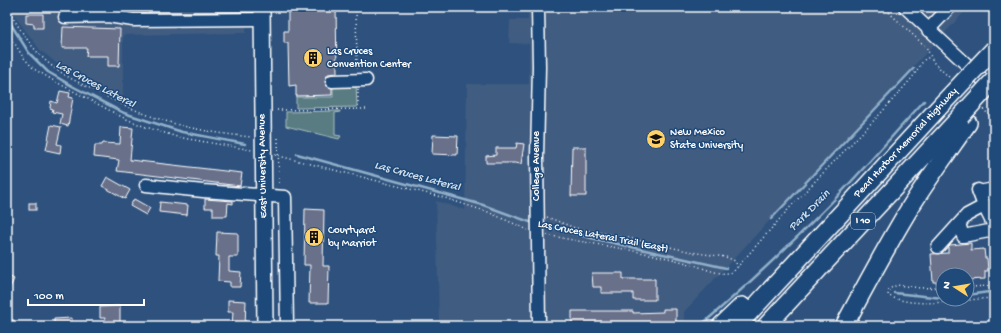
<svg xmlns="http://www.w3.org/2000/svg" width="1001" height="333" font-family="'Gochi Hand',sans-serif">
	<rect width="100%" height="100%" fill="#2e527d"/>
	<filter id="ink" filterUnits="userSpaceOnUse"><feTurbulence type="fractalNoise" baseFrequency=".025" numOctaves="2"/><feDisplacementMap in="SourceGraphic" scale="8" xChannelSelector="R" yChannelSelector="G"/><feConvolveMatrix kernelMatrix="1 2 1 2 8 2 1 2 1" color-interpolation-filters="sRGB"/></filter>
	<g filter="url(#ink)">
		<!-- built -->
		<g fill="#3f5b81">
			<path d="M8,7H247L246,33L123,35V100L66,71L40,50Z"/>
			<path d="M528,7H969L684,312L685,326H439L436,201L465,210L467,84H529V44L509,43L510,20H528Z"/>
		</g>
		<!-- green -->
		<g fill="#597c81" stroke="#acbec0">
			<path d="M356,84L357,107L296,108V97H333V85Z"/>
			<path d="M340,111V112L335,113V135L341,136L339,139L286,126V112Z"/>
		</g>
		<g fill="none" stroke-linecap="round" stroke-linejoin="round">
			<!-- stream -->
			<g stroke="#92b0ca" stroke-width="2.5">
				<path d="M7,18L29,53L48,72L72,86L124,113L182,132L245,144"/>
				<path d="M297,154L483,205L530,222"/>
				<path d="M771,219L914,68"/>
				<path d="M543,225L591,238L726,268"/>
				<path d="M894,293L943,298"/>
				<path d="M967,295L989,292L994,293"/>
				<path d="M700,326C746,287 789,246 831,203C863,170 893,135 924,101"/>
			</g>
		</g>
		<!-- building -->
		<g fill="#68708a" stroke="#fff">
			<path d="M288,7H336L337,73L328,74L325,81L326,85L332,88V95L296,96V85L289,86L288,43H284V31H288Z"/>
			<path d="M26,14H43V28H34V24L26,23Z"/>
			<path d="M63,27L120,29L119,66H108V56H86L87,48H62Z"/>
			<path d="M60,91L70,93L69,97L73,98L68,126L60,124L62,114L52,112L53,109L50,108L51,101L57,103Z"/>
			<path d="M51,125L61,127L57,144L61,145L60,153L46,150Z"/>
			<path d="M121,127L133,128L130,160L242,173L240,186L117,171L119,160L94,157L95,145H102L103,143L120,144Z"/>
			<path d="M433,135L458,136L457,155L432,154Z"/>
			<path d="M517,143L524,144L521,164L515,163H486V156L496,155V148H516Z"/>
			<path d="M572,147H586V196H571Z"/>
			<path d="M107,177L130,190L125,199L102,186Z"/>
			<path d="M134,199L150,208L146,215L130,206Z"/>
			<path d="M205,199L233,201V204L228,203L227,216H213V208H205Z"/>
			<path d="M160,202L188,205L187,215L159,212Z"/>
			<rect x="29" y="203" width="7" height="7"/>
			<path d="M305,209L324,210L323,266H329L328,303H309L310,265H304Z"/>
			<path d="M217,232L238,233V257H229V271L241,272L240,287H230V282L218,281L219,256H216Z"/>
			<path d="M971,243V250L984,249L985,258H987L988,271H985V279L967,280V275H943V282H933L931,254L948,253V247L950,245Z"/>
			<path d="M592,273H623V279H655V300H633V293H601V287H593Z"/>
			<path d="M7,275L14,279L7,294Z"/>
			<path d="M228,300L246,301L245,326H232L233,312H228Z"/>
			<path d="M120,306V324L105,325V318H100V307Z"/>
			<path d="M663,309H676V326H572V311H633V313L663,312Z"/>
			<path d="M72,318L73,326H54V319Z"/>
			<path d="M7,320H14L15,326H7Z"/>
		</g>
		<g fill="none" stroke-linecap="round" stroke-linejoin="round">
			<defs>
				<g id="minor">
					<path d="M538,7L539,67L537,157L539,326"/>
					<path d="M905,7L994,90"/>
					<path d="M65,17L108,16L133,20L262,19"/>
					<path d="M928,30L950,7"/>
					<path d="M332,81L366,80"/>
					<path d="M146,185L203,191L285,197L287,326"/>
					<path d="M979,192L994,189"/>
					<path d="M994,205L984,206L994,226"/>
					<path d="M959,224L963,236L994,230"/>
					<path d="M938,247L967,215L984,206L978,190"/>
				</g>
				<path id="major" d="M262,7L265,326"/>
				<g id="highway">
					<path d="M721,326L742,306"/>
					<path d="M737,326L944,102"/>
					<path d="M766,326L961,116"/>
					<path d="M844,326C865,287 885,249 908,211C926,181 948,152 968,123"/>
				</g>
			</defs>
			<!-- minor casing -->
			<use href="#minor" stroke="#fff" stroke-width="15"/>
			<!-- major casing -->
			<use href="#major" stroke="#fff" stroke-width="18"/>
			<!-- highway casing -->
			<use href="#highway" stroke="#fff" stroke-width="20"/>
			<!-- path -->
			<g stroke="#fff" stroke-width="1.5" stroke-dasharray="1 3" stroke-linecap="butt">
				<path d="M356,7L357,71"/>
				<path d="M883,7L926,47L934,63L950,78"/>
				<path d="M7,9C18,25 27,42 41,56C55,71 73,80 92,89C125,107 160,122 197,129C215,133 233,135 251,137"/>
				<path d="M7,31L23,57L34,69L56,82L124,118L143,126L177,137L252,150"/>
				<path d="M358,89V109"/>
				<path d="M983,109L994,120"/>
				<path d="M277,110L366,109"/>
				<path d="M278,138L279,186"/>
				<path d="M275,155L445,198L488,212L528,230"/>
				<path d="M547,217L575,228L614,235L697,253L726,257L735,261L738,267"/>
				<path d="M547,235C596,245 646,251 694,265C706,269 720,276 733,272L794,203L881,113L912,78L921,64L925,59L930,57"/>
				<path d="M943,287L920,288L897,285L889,289L888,295C912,310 966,299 994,298"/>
				<path d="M967,287L994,286"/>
			</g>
			<!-- minor -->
			<use href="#minor" stroke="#1f4a7a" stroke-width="12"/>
			<!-- major -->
			<use href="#major" stroke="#1f4a7a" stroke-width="15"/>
			<!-- highway -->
			<use href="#highway" stroke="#1f4a7a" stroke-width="17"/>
			<defs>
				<g id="highway-bridge">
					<path d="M944,102L994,49"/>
					<path d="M961,116L994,80"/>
				</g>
			</defs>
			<!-- highway-bridge casing -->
			<use href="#highway-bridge" stroke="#fff" stroke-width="20" stroke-linecap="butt"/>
			<!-- highway-bridge -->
			<use href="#highway-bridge" stroke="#1f4a7a" stroke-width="17"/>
		</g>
	</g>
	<!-- icons -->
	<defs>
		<symbol id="building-disc" viewBox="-11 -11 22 22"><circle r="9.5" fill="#ffd166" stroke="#1f4a7a"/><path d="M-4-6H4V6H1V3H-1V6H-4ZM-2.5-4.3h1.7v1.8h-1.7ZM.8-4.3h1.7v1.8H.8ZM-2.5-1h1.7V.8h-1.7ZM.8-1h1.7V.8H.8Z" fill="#111"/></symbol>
		<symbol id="university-disc" viewBox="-11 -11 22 22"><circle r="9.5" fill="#ffd166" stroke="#1f4a7a"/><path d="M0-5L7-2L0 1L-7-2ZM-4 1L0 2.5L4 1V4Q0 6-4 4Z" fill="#111"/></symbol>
	</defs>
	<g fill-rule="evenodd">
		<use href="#building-disc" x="302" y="47" width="22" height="22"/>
		<use href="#university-disc" x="645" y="128" width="22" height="22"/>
		<use href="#building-disc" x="303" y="226" width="22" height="22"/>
	</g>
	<g text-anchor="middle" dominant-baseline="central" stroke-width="3" stroke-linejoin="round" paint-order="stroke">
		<!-- shield labels -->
		<rect fill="#1f4a7a" stroke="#bcc9d7" stroke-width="1" x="851" y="213" width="24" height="16" rx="3"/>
		<g font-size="10" font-weight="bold" fill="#fff">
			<text x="863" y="221">I 10</text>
		</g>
		<!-- poi labels -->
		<g font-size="11" fill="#fff" stroke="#1f4a7a" text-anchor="start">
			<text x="327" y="52">Las Cruces<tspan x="327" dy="13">Convention Center</tspan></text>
			<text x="670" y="133">New Mexico<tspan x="670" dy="13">State University</tspan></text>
			<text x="328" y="231">Courtyard<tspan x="328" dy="13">by Marriot</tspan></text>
		</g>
		<!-- street labels -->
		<g font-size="11" fill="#fff" stroke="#1f4a7a">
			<text transform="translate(906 143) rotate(-47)">Pearl Harbor Memorial Highway</text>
			<text transform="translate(263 166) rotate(-91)">East University Avenue</text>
			<text transform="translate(537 166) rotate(-90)">College Avenue</text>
			<text transform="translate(603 237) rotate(11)">Las Cruces Lateral Trail (East)</text>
		</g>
		<!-- water labels -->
		<g font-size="12" font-style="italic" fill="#d2dee9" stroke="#1f4a7a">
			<text transform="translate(95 85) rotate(28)">Las Cruces Lateral</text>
			<text transform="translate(417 177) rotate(15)">Las Cruces Lateral</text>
			<text transform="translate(810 211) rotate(-45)">Park Drain</text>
		</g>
	</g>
	<!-- margin -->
	<rect width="1001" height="333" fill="none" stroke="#1f4a7a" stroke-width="24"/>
	<rect x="12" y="12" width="977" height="309" fill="none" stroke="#fff" stroke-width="1.5" filter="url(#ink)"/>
	<!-- north arrow -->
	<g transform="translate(955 287) rotate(282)"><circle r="19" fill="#1f4a7a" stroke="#7992af"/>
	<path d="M0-3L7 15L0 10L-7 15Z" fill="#ffd166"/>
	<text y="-6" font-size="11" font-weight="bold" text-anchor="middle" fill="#ffffff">N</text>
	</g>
	<!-- scale -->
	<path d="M28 299v6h116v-6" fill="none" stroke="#ffffff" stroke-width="2"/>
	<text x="34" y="299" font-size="12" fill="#ffffff" stroke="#1f4a7a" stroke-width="3" paint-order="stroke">100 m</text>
</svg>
